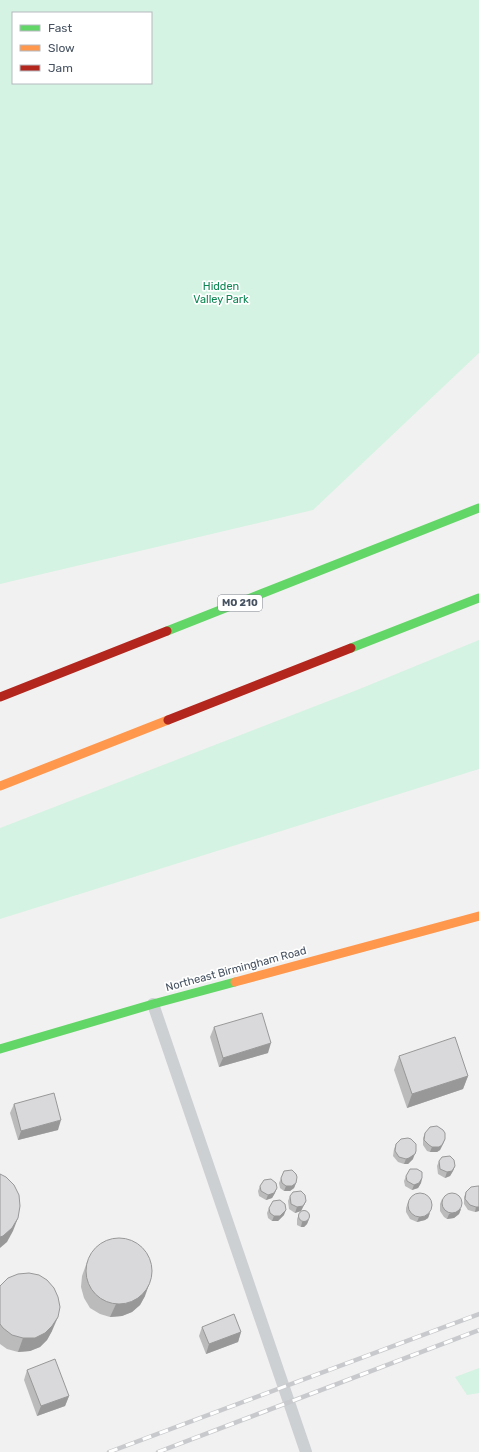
<svg xmlns="http://www.w3.org/2000/svg" width="479" height="1452" font-family="Rubik,sans-serif">
	<rect width="100%" height="100%" fill="#f2f1f1"/>
	<!-- green -->
	<g fill="#d4f3e2" fill-rule="evenodd">
		<path d="M0,0H479V353L313,510L0,584ZM13,13H151V83H13Z"/>
		<path d="M479,640V769L0,919V828L357,690Z"/>
		<path d="M479,1368V1393L467,1395L455,1377Z"/>
	</g>
	<g fill="none" stroke-linecap="round" stroke-linejoin="round">
		<!-- lane -->
		<path stroke="#cdd0d3" stroke-width="12" d="M153,1004L306,1452"/>
		<!-- fast -->
		<g stroke="#63d668" stroke-width="9">
			<path d="M167,631L479,508"/>
			<path d="M351,648L479,598"/>
			<path d="M0,1049L153,1004L235,982"/>
		</g>
		<!-- slow -->
		<g stroke="#ff974d" stroke-width="9">
			<path d="M0,786L168,720"/>
			<path d="M235,982L479,916"/>
		</g>
		<!-- jam -->
		<g stroke="#b3261e" stroke-width="9">
			<path d="M0,697L167,631"/>
			<path d="M168,720L351,648"/>
		</g>
		<defs>
			<g id="rail">
				<path d="M109,1452L479,1314"/>
				<path d="M158,1452L479,1330"/>
			</g>
		</defs>
		<!-- rail casing -->
		<use href="#rail" stroke="#c7c9cc" stroke-width="4.5"/>
		<!-- rail -->
		<use href="#rail" stroke="#fff" stroke-width="3" stroke-dasharray="9" stroke-linecap="butt"/>
	</g>
	<!-- wall -->
	<g fill="#bbbbbc">
		<path d="M214,1027L268,1053L219,1067L210,1037Z"/>
		<path d="M399,1056L468,1076L463,1089L407,1108L394,1070Z"/>
		<path d="M14,1104L58,1130L18,1140L10,1113Z"/>
		<path d="M425,1133L445,1139L443,1144L440,1150L437,1152H430L427,1151L423,1145V1138Z"/>
		<path d="M396,1144L413,1159L408,1164H404L398,1162L393,1156L394,1149Z"/>
		<path d="M439,1161L455,1166L453,1171L450,1176L445,1178L438,1174L437,1166Z"/>
		<path d="M406,1176L422,1178L421,1183L418,1188L412,1190L405,1186L404,1181Z"/>
		<path d="M281,1178L296,1183L294,1188L290,1191H284L280,1188L279,1183Z"/>
		<path d="M260,1186L275,1193L272,1198L266,1200L259,1196L258,1191Z"/>
		<path d="M479,1186V1211L475,1212L468,1210L464,1204V1197L466,1192Z"/>
		<path d="M290,1196L306,1201L301,1211L295,1213L289,1209L288,1201Z"/>
		<path d="M442,1199L461,1209L459,1214L454,1218L447,1219L444,1217L440,1211V1204Z"/>
		<path d="M408,1202L432,1205L428,1218L425,1220L417,1222L410,1219L406,1212V1208Z"/>
		<path d="M269,1208L284,1215L278,1221H272L268,1218L267,1213Z"/>
		<path d="M299,1214L309,1219L307,1224L304,1227H301L297,1225V1219Z"/>
		<path d="M87,1262L145,1296L140,1305L132,1312L122,1316L110,1317L100,1314L90,1308L84,1298L81,1287L82,1276Z"/>
		<path d="M0,1286L52,1331L47,1340L40,1347L30,1351L18,1352L7,1349L0,1344Z"/>
		<path d="M202,1327L241,1332L238,1342L206,1354L199,1336Z"/>
		<path d="M27,1370L69,1396L65,1406L37,1416L24,1380Z"/>
	</g>
	<!-- shaded-wall -->
	<g fill="#989899">
		<path d="M271,1043L268,1053L219,1067L223,1058Z"/>
		<path d="M468,1076L463,1089L407,1108L412,1094Z"/>
		<path d="M61,1120L58,1130L18,1140L21,1131Z"/>
		<path d="M445,1139L443,1144L440,1150L437,1152H430L432,1147Z"/>
		<path d="M416,1151L413,1159L408,1164H404L406,1159Z"/>
		<path d="M455,1166L453,1171L450,1176L445,1178L447,1172Z"/>
		<path d="M422,1178L421,1183L418,1188L412,1190L414,1185Z"/>
		<path d="M296,1183L294,1188L290,1191H284L286,1186Z"/>
		<path d="M277,1188L275,1193L272,1198L266,1200L268,1195Z"/>
		<path d="M306,1201L301,1211L295,1213L297,1207Z"/>
		<path d="M476,1207H479V1211L475,1212Z"/>
		<path d="M461,1209L459,1214L454,1218L447,1219L449,1214Z"/>
		<path d="M286,1210L284,1215L278,1221H272L274,1216Z"/>
		<path d="M430,1213L428,1218L425,1220L417,1222L419,1217Z"/>
		<path d="M18,1218L13,1231L7,1242L0,1248V1237Z"/>
		<path d="M309,1219L307,1224L304,1227H301L302,1222Z"/>
		<path d="M150,1282L145,1296L140,1305L132,1312L122,1316L110,1317L116,1304Z"/>
		<path d="M58,1317L52,1331L47,1340L40,1347L30,1351L18,1352L23,1338Z"/>
		<path d="M241,1332L238,1342L206,1354L209,1344Z"/>
		<path d="M69,1396L65,1406L37,1416L41,1406Z"/>
	</g>
	<!-- building -->
	<g fill="#d9d9db" stroke="#989899">
		<path d="M262,1013L271,1043L223,1058L214,1027Z"/>
		<path d="M455,1037L468,1076L412,1094L399,1056Z"/>
		<path d="M54,1093L61,1120L21,1131L14,1104Z"/>
		<path d="M437,1126L443,1130L445,1133V1139L442,1145L439,1147H432L429,1145L424,1140L425,1133L430,1127Z"/>
		<path d="M408,1138L411,1139L416,1144V1151L415,1154L409,1158L406,1159L399,1157L395,1151L396,1144L401,1139Z"/>
		<path d="M450,1156L454,1160L455,1166L452,1171L447,1172L440,1169L439,1161L442,1157Z"/>
		<path d="M410,1169H417L422,1172V1178L419,1183L414,1185L407,1181L406,1176Z"/>
		<path d="M292,1170L296,1174L297,1177L296,1183L292,1186H286L282,1183L281,1178L284,1171Z"/>
		<path d="M0,1174L6,1177L14,1185L19,1195L20,1206L18,1218L12,1228L3,1236L0,1237Z"/>
		<path d="M271,1179L276,1183L277,1188L274,1193L268,1195L261,1191L260,1186L264,1180Z"/>
		<path d="M478,1186H479V1207H476L470,1205L465,1199L466,1192L471,1187Z"/>
		<path d="M301,1191L305,1195L306,1201L303,1206L297,1207L291,1204L290,1196L293,1192Z"/>
		<circle cx="452" cy="1203" r="10"/>
		<circle cx="420" cy="1205" r="12"/>
		<path d="M280,1200L285,1204L286,1210L280,1216H274L270,1213L269,1208L273,1201Z"/>
		<circle cx="304" cy="1216" r="5.5"/>
		<circle cx="119" cy="1271" r="33"/>
		<path d="M29,1273L39,1275L47,1280L54,1288L58,1297L60,1307L58,1317L52,1326L45,1333L35,1338H23L12,1335L3,1328L0,1324V1286L8,1278L18,1274Z"/>
		<path d="M234,1314L241,1332L209,1344L202,1327Z"/>
		<path d="M55,1359L69,1396L41,1406L27,1370Z"/>
	</g>
	<g text-anchor="middle" dominant-baseline="central" stroke-width="3.5" stroke-linejoin="round" paint-order="stroke">
		<!-- shield labels -->
		<rect fill="#fff" stroke="#7e8690" stroke-width="1" x="218" y="595" width="44" height="16" rx="3"/>
		<g font-size="10" font-weight="bold" fill="#465261">
			<text x="240" y="603">MO 210</text>
		</g>
		<!-- park labels -->
		<g font-size="11" fill="#0d8653" stroke="#fff">
			<text x="221" y="286">Hidden<tspan x="221" dy="13">Valley Park</tspan></text>
		</g>
		<!-- street labels -->
		<g font-size="11" fill="#465261" stroke="#fff">
			<text transform="translate(236 969) rotate(-15)">Northeast Birmingham Road</text>
		</g>
	</g>
	<!-- legend -->
	<rect x="12" y="12" width="140" height="72" fill="#ffffff" stroke="#b5bac0"/>
	<rect x="20" y="25" width="20" height="6" fill="#63d668" stroke="#b5bac0"/>
	<text x="48" y="32" font-size="12" fill="#465261">Fast</text>
	<rect x="20" y="45" width="20" height="6" fill="#ff974d" stroke="#b5bac0"/>
	<text x="48" y="52" font-size="12" fill="#465261">Slow</text>
	<rect x="20" y="65" width="20" height="6" fill="#b3261e" stroke="#b5bac0"/>
	<text x="48" y="72" font-size="12" fill="#465261">Jam</text>
</svg>
